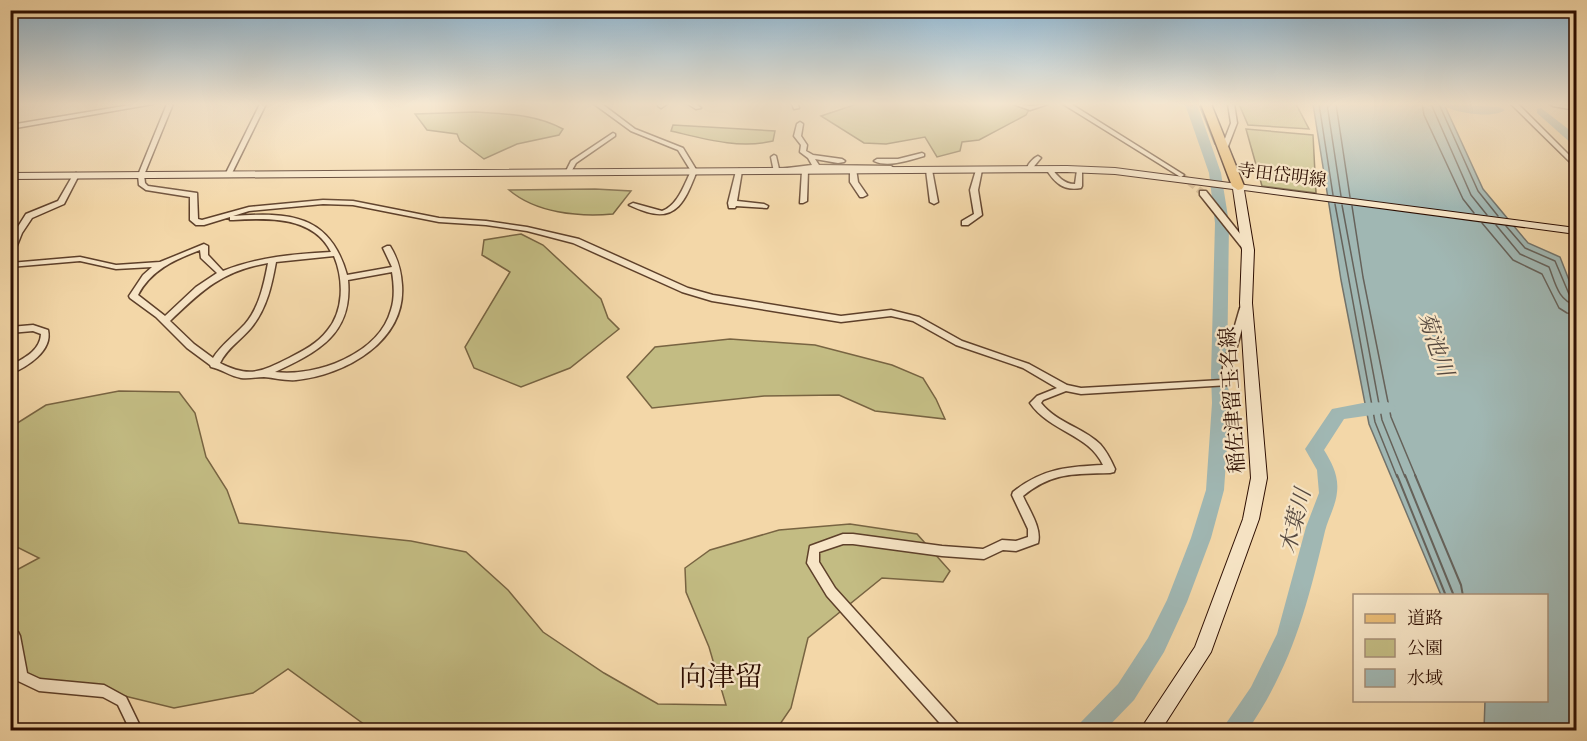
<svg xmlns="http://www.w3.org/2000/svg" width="1587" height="741" font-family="'IM FELL Great Primer','Noto Serif JP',serif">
	<rect width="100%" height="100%" fill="#f3d7a8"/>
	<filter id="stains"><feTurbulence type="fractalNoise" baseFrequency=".00333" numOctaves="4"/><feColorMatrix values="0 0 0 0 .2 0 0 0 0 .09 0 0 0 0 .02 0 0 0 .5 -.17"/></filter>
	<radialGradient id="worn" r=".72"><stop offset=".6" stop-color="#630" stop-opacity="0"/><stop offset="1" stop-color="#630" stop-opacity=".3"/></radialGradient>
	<!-- green -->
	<g fill="#c3bc83" stroke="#786442" stroke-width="1.5">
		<path d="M857,104H1044L1030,108L1026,115L979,140L962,142L960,151L937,157L925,137L886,144L864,143L821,116Z"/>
		<path d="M1239,104H1296L1309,129L1248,125Z"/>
		<path d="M476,112C506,114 536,114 563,129L559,135L517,144L484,159L460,141L457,134L427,130L415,114Z"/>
		<path d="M673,125L775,131L773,141C738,149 705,139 671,131Z"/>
		<path d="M1246,129L1313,135L1316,193L1262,186Z"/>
		<path d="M595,189L631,191L613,214C578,217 536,213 509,190Z"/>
		<path d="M521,234L543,245L601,299L608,318L619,329L570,368L521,387L474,368L465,347L510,272L482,255L484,240Z"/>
		<path d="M730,339L815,345L892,365L923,378L936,399L945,419L875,411L839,395L764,396L652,408L627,377L655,347Z"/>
		<path d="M119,391L179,392L195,413L206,457L227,490L239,523L411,541L466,552L508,590L543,632L604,673L658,704L726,705L709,647L686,592L685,568L710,550L779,530L850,524L917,534L950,571L943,582L882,578L808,638L791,708L776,730H372L288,669L253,693L174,708L104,691L22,677L11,633V573L39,558L19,548H11V427L46,405Z"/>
	</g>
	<!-- water -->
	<path fill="#a0b7b3" stroke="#72736b" stroke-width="1.5" d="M1313,104H1444L1483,189L1528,243L1560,257L1576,298V730H1484L1485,701L1546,700V596L1441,595L1369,424L1341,280Z"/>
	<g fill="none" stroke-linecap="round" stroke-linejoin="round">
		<!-- shore-far1 -->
		<g stroke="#66625a" stroke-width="1.5">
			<path d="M1319,104L1333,195"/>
			<path d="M1327,104L1341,196"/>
			<path d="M1336,104L1350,197"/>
			<path d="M1422,104L1424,115L1463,199L1474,213"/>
			<path d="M1431,104L1471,195L1487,215"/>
			<path d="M1439,104L1478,191L1498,216"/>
			<path d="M1335,204L1375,422L1397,477"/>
			<path d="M1342,205L1382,420L1405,477"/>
			<path d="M1352,206L1363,277L1391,417L1416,477"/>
			<path d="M1482,223L1513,260L1542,274L1559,308L1567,313L1576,314"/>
			<path d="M1496,225L1520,254L1549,267C1555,282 1558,301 1576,305"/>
			<path d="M1506,226L1525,248L1555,261L1569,294L1576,297"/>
		</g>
		<!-- shore -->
		<g stroke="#66625a" stroke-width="2">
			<path d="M1397,475L1446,596"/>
			<path d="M1405,475L1454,596"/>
			<path d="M1415,475L1461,585L1463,596"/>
		</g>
		<!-- stream -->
		<path stroke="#72736b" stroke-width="2" d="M1199,104L1215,144"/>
		<!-- river -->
		<g fill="#a0b7b3" fill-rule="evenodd">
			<path d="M1185,104H1197L1221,173L1229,223L1227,375L1230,403L1224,490L1211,538L1187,602L1164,652L1134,700L1105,730H1078L1081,722L1118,684L1148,638L1167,600L1191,538L1206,490L1212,403L1211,375L1215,223L1209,173Z"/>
			<path d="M1441,104L1499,107L1505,110C1494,119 1452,113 1441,104Z"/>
			<path d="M1541,108L1576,135V145L1572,144L1537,113V109Z"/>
			<path d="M1387,402L1393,404L1396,408L1393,412L1344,419L1324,450C1332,463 1339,476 1337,492C1336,505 1328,519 1325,531C1307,607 1292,665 1248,730H1224L1227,722L1251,687L1277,634L1306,527L1319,493L1317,470L1305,449L1332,409L1363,403Z"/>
		</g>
		<!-- street-tunnel -->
		<path stroke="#d5b98f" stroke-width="7" stroke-dasharray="7 4" stroke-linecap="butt" d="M1181,175L1203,193"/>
		<defs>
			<g id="street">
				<path d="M136,104H153L10,129V125Z"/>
				<path d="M167,104H173L144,175L145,183L148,186L197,193L198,219L202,220L249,207L323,200L353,201L439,218L486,221L527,227L579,239L688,288L713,295L841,316L891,310L919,317L962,341L1029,364L1067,385L1081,388L1222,380L1223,367L1240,308L1244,305L1248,308L1231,367L1229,385L1081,394L1066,391L1043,400L1041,403C1057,423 1082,427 1100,444C1107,452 1111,460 1115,469L1114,472L1110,473C1074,474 1052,472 1023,496C1029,510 1042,528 1038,543L1016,551L1003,550L984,559L942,556L853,544H843L819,552V562L835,588L959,725L960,730H946L827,596L807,563L810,546L843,534H853L942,546L983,549L1002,540L1016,541L1028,537V529L1012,495L1013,492C1043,468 1067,467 1103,465C1089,434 1050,432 1030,403L1037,396L1057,388L1023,368L956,345L913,321L891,316L841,322L712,301L682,292L573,243L527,231L486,225L439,222L353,205L323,204L249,211L233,216C289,212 330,214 347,275L392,267L383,248L387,246H390C398,259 401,270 402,285C406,341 346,375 296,380C286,381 275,378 264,377C257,377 249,379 241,378C230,376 221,369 211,367L210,365L187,348L156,317L130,298L129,296L143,275L152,267L116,269L80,261L10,267V263L80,257L116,265L160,262L204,244L208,246V255L223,271C258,257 294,254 331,252C313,216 268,218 233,220H230V217L204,225H196L190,220V197L146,190L139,185L138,175ZM200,250L201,258L217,273L196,287L165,316L138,295C151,270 174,260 200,250ZM334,256C344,280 344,311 327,331C318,343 303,351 289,358C261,372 249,378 220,363C227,348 241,340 251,328C267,309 272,284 276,262ZM268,263C264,284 259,308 245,324C234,336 221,345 213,358L194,344L170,321C202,290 222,271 268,263ZM392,272C394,284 395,298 391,310C379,354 317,377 275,372C318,352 353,334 348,280Z"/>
				<path d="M260,104H266L232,173L229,175L227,174L226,173Z"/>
				<path d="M594,104H602L635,129L683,148L697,171C687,195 679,222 647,212C641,210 635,208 629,205L633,203L662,211C678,205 684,185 691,171L678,150L631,131Z"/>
				<path d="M659,104H667L661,108L658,106Z"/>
				<path d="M688,104H696L701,108L696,109Z"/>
				<path d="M792,104H798L799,108L794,109Z"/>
				<path d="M1013,104L1030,106L1048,104L1030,110Z"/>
				<path d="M1063,104H1071L1184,175L1181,177L1179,176Z"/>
				<path d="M1228,104H1234L1237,123L1227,149L1224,151L1221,149L1231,123Z"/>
				<path d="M1511,104H1518L1576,162V167L1574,166Z"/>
				<path d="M1550,104L1576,106V110L1553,106Z"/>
				<path d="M800,122L803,124L801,136L807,145L806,151L813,155L842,159L845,161L844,162L838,163L815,159L819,165L891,166L894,168L891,170L856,169L858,182L867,195L863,197H860L850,182V169L826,168L808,170L807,201L803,203H800L802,171L774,172L771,157L774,155L776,156L779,169L812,165L808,158L800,152L801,145L794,136L797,124Z"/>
				<path d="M613,133L615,134V136L576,163L571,172H567L566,171L571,161Z"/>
				<path d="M922,153L924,154V156C909,160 888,168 874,161L877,159H898Z"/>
				<path d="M1038,156L1041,158L1040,159L1031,170H1027C1026,166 1033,158 1038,156Z"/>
				<path d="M1049,167L1051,168C1058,176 1063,184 1075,184L1077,170L1080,168L1082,169V186L1081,188C1063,191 1055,183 1046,169Z"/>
				<path d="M929,168L932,170L938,202L934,204L930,202L926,170Z"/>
				<path d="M979,168L982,170L978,190L982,215L968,225H962V221L974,214L970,190L976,170Z"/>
				<path d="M739,169L742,171L737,201L764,204L768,206L767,208L736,206L735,208H729L728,203L736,171Z"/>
				<path d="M76,173L79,175L64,204L32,218L22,233L14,253L10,255V242L14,233L26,214L58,201L73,175Z"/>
				<path d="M1200,191H1206L1249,245L1250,247L1249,249H1243L1200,195Z"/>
				<path d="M33,325L48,330C53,351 27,367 10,374V366C24,358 40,351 41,334L33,331L10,333V327Z"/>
				<path d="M10,628L18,632L20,636L27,673L40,679L104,685L126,697L142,730H130L118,705L103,697L39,691L18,681L10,649Z"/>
			</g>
			<path id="secondary" d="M1067,166L1115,168L1576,228V234L1244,190L1254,250L1252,303L1267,478L1259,519L1211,652L1161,730H1140L1195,647L1243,519L1251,478L1240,303L1242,250L1233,189L1115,174L1067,172L10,179V173Z"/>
			<path id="primary" d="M1201,104H1211L1244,186L1242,189L1238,190L1232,186Z"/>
		</defs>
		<!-- street casing -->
		<use href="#street" stroke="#5e402a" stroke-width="3"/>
		<!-- secondary casing -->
		<use href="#secondary" stroke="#2c0d00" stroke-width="2"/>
		<!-- primary casing -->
		<use href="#primary" stroke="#2c0d00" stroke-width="3"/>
		<!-- street -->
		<use href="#street" fill="#f7e5c6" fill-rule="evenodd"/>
		<!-- secondary -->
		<use href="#secondary" fill="#f7e5c6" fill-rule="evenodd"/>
		<!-- primary -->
		<use href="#primary" fill="#eabc74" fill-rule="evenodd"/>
	</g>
	<!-- sky -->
	<linearGradient id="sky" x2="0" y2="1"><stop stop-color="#8bb5d3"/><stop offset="0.5" stop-color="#faedd8"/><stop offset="1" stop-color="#faedd8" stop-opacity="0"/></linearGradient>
	<rect width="1587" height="208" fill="url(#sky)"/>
	<g text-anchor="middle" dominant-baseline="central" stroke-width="4.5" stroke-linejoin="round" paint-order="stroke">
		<!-- far-street labels -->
		<g font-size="18" fill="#2c0d00" stroke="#f7e5c6">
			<text transform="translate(1282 175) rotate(7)">寺田岱明線</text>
		</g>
		<!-- street labels -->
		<g font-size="21" fill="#2c0d00" stroke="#f7e5c6">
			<text transform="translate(1232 400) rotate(-94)">稲佐津留玉名線</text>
		</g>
		<!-- water labels -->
		<g font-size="22" font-style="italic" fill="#55483f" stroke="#f7e5c6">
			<text transform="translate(1436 344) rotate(71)">菊池川</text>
			<text transform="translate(1295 521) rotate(-76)">木葉川</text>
		</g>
		<!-- near-quarter labels -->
		<g font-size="28" fill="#2c0d00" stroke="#f7e5c6">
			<text x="721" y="676">向津留</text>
		</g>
	</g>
	<!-- margin -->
	<rect width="1587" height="741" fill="none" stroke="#f3d7a8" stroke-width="36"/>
	<rect x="12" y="12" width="1563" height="717" fill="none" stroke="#2c0d00" stroke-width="3"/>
	<rect x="18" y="18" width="1551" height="705" fill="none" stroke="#2c0d00" stroke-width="1.5"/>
	<!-- legend -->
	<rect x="1353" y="594" width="195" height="108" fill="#f7e5c6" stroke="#a68f77" stroke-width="1.5"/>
	<rect x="1365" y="614" width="30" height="9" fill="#eabc74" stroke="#a68f77" stroke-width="1.5"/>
	<text x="1407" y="624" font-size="18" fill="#2c0d00">道路</text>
	<rect x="1365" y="639" width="30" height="18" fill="#c3bc83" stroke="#a68f77" stroke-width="1.5"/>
	<text x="1407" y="654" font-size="18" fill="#2c0d00">公園</text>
	<rect x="1365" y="669" width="30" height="18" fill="#a0b7b3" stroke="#a68f77" stroke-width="1.5"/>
	<text x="1407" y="684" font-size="18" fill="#2c0d00">水域</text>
	<rect width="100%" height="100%" filter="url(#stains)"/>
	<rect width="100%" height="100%" fill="url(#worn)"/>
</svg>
